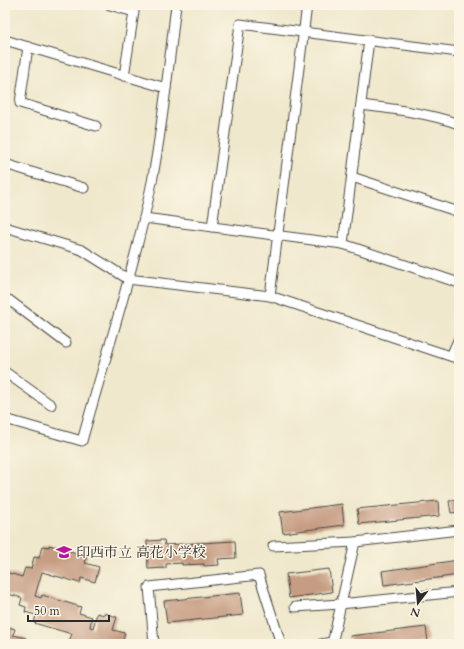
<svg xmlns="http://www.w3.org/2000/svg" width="464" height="649" font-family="Cardo,'Noto Serif JP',serif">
	<rect width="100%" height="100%" fill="#fcf5e5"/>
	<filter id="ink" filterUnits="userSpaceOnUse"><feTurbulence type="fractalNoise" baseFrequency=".025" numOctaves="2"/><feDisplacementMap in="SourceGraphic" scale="8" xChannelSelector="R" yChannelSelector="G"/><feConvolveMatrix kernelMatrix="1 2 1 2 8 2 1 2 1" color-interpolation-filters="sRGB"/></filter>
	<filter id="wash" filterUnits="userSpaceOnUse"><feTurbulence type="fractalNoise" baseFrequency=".012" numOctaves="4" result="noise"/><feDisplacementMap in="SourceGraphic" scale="16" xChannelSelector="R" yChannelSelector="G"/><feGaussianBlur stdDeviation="0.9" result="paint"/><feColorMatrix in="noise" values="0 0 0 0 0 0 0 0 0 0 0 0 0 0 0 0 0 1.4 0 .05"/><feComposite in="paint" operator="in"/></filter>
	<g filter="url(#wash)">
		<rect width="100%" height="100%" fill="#efe8cc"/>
		<g id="blocks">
			<!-- building -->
			<g fill="#c69c83">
				<path d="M459,500V512L451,513L449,501Z"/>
				<path d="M438,501L439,516L359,524L357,509Z"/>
				<path d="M342,504L344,525L283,533L280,512Z"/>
				<path d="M164,540L165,545L235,541L236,558L218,559L219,565L204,566V564L182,565V563L166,564V568L148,569L147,541Z"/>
				<path d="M49,545L87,556L85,563L99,567L95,582L81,578L80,583L42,572L35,596L41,598L42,595L81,607L79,613L92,617L90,627L93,628L97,613L104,615V613L117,617L113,630L125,633L122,644H107L97,641L96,644H79L69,641L72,634L34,623L36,615L25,612L26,607L20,605L22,598L5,593V572L22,577L25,568L31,569L34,557L39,558L42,546L49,547Z"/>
				<path d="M459,560V575L384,585L382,571Z"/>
				<path d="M329,569L332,592L289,598L286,574Z"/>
				<path d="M240,593L243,615L167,623L164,601Z"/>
				<path d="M5,626L15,629L13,635L26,638L25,644H5Z"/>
				<path d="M426,627L428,642L415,644H351L350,636Z"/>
			</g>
		</g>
	</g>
	<g filter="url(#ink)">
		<use href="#blocks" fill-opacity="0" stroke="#484743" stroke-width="1"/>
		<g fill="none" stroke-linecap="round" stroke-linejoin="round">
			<defs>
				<g id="minor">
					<path d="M110,5L134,12L124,76"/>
					<path d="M5,40L166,88"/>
					<path d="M28,47L20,103L96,126"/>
					<path d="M361,105C394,109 427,113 459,124"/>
					<path d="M5,164L84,188"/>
					<path d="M352,177L459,212"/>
					<path d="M144,218L343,244L459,283"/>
					<path d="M5,227L82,250L128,279L270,296L459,359"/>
					<path d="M212,227L240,24L459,52"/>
					<path d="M343,244L369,40"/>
					<path d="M270,296L307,5"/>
					<path d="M5,299L9,300L66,343"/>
					<path d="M451,356L459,338"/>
					<path d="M5,372L51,405"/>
					<path d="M5,419L82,441C106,355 134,269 152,182C163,123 169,64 176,5"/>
					<path d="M273,546L355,542"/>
					<path d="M295,607L340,604L459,592"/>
					<path d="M154,644L149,587L259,575L281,644"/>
					<path d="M321,644L332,642"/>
					<path d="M332,644L355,542L459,530"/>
				</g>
			</defs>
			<!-- minor casing -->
			<use href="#minor" stroke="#484743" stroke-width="11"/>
			<!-- minor -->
			<use href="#minor" stroke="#fff" stroke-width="9"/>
		</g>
	</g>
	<!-- icons -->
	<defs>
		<symbol id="school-bare" viewBox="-9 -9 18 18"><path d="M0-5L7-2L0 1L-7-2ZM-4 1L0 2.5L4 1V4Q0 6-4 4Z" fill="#b5179e" stroke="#fcf5e5" stroke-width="2.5" paint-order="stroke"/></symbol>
	</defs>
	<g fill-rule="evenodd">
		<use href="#school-bare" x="53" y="541" width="22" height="22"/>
	</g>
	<g text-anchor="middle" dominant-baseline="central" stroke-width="3" stroke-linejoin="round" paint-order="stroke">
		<!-- poi labels -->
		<g font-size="14" fill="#2b2b2b" stroke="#fcf5e5" text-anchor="start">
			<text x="76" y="552">印西市立 高花小学校</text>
		</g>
	</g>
	<!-- margin -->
	<rect width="464" height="649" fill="none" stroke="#fcf5e5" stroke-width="20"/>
	<!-- north arrow -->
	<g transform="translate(418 603) rotate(196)" stroke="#fcf5e5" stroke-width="3" paint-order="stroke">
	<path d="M0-3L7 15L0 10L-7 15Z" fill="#2b2b2b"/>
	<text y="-6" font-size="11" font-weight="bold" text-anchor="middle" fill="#2b2b2b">N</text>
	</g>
	<!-- scale -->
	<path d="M28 615v6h81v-6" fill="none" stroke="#2b2b2b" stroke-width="2"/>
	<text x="34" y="615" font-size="12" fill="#2b2b2b" stroke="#fcf5e5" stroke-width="3" paint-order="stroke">50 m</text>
</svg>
